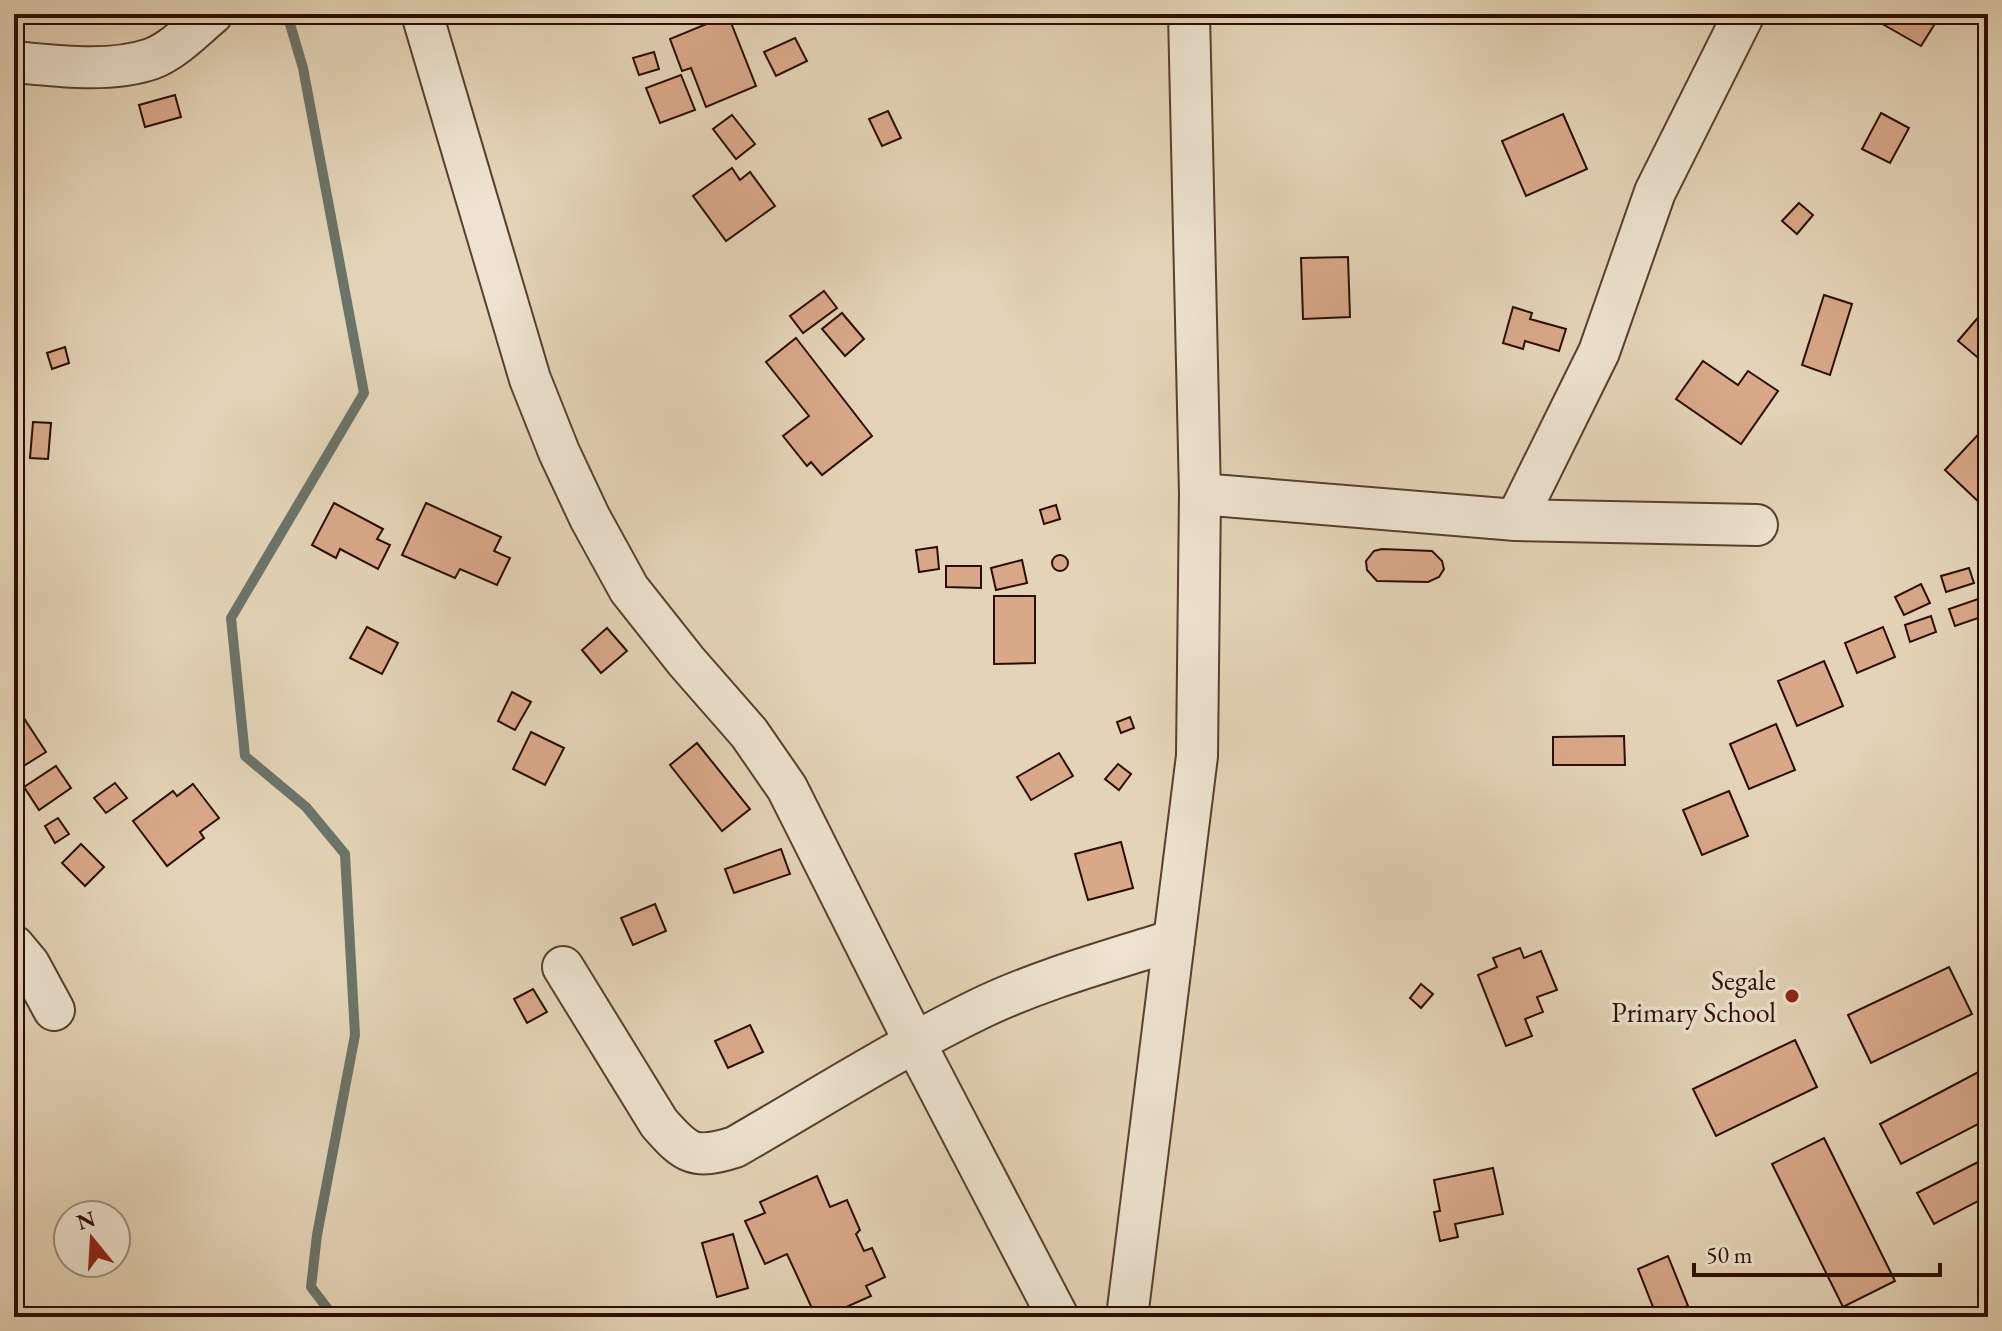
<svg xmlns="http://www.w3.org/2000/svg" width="2002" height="1331" font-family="'EB Garamond',serif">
	<rect width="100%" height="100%" fill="#e4d4b7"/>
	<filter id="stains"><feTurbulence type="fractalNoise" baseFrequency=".0025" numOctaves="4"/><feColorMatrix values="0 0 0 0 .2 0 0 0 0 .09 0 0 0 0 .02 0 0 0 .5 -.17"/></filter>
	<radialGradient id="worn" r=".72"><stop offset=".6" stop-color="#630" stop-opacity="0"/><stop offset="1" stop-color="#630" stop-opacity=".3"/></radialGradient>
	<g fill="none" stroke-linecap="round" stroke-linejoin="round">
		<!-- stream -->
		<path stroke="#6b746a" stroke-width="10" d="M287,14L303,68L364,393L231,618L245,756L306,807L345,854L355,1035L317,1235L311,1287L334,1317"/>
	</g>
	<!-- building -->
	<g fill="#d9a889" stroke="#2b0d00" stroke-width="2">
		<path d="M1865,14H1941L1921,46Z"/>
		<path d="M728,15L756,86L706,107L691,68L682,71L670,39Z"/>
		<path d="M795,38L807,61L776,76L764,52Z"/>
		<path d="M654,52L659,69L639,75L633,58Z"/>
		<path d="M681,75L695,110L660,123L646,88Z"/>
		<path d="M175,95L181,117L145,127L139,105Z"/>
		<path d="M888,111L901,138L882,146L869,119Z"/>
		<path d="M1881,113L1909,128L1890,163L1862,149Z"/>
		<path d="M1563,114L1587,169L1526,196L1502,141Z"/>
		<path d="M732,115L755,144L736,159L713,129Z"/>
		<path d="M732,168L740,180L750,172L775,206L726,241L693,196Z"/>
		<path d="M1799,203L1813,215L1797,234L1782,221Z"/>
		<path d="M1348,257L1350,317L1303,319L1301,258Z"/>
		<path d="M824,291L837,308L803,333L790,316Z"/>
		<path d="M1824,295L1852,304L1830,375L1802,365Z"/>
		<path d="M1513,307L1532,313L1530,319L1566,329L1559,351L1525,341L1523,349L1503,343Z"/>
		<path d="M1987,307L1988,308V366L1958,341Z"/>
		<path d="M842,313L864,339L845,356L822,329Z"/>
		<path d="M796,338L872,436L822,475L811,462L807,466L783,436L809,416L766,362Z"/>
		<path d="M65,347L69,363L52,369L47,353Z"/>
		<path d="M1703,361L1738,385L1748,371L1778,391L1741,444L1676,399Z"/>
		<path d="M33,422L51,423L48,459L30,458Z"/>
		<path d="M1988,424V498L1982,505L1945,470Z"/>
		<path d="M334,503L383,529L377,539L390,545L378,569L340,549L336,558L312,545Z"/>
		<path d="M426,503L501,537L494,551L510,558L497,585L460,569L455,578L402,555Z"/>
		<path d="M1056,505L1060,519L1044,524L1040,510Z"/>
		<path d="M937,547L939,569L919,572L916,550Z"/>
		<path d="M1382,549L1432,551L1442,561L1444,569L1439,577L1428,582L1377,581L1367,570L1366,561L1374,551Z"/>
		<circle cx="1060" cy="563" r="8"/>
		<path d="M1022,560L1027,583L996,590L991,568Z"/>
		<path d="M946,566H981V588L946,587Z"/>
		<path d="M1969,568L1974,583L1946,592L1941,576Z"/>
		<path d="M1921,584L1930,603L1904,615L1895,597Z"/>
		<path d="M994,596H1035V663L994,664Z"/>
		<path d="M1978,599L1984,616L1955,626L1949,609Z"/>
		<path d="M1931,616L1936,632L1910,642L1905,625Z"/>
		<path d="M367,627L398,643L382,674L350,658Z"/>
		<path d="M1883,627L1895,657L1857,673L1845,643Z"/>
		<path d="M607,628L627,651L601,673L582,650Z"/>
		<path d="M1824,661L1843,706L1797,726L1778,681Z"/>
		<path d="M512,692L531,702L515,730L498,721Z"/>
		<path d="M14,703L46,752L14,772Z"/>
		<path d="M1130,717L1134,728L1121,733L1117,722Z"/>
		<path d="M1776,724L1795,770L1749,789L1730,744Z"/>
		<path d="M531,732L564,748L545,785L513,769Z"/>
		<path d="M1624,736L1625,765H1553V737Z"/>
		<path d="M697,743L750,809L722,831L670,765Z"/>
		<path d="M1059,753L1073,776L1031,800L1017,777Z"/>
		<path d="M1118,764L1131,774L1119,790L1105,779Z"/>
		<path d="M56,766L71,788L39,810L24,787Z"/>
		<path d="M115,783L127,798L106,813L94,798Z"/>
		<path d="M193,784L219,818L200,832L204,838L167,866L133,821L173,791L177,796Z"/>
		<path d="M1729,791L1748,836L1702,855L1683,810Z"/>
		<path d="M58,818L69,834L55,843L45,826Z"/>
		<path d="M1121,842L1133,888L1088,900L1075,854Z"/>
		<path d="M81,844L104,867L85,886L62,863Z"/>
		<path d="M781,849L790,874L734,893L725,869Z"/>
		<path d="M655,904L666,931L633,945L621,918Z"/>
		<path d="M1520,948L1524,958L1541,951L1557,990L1537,997L1543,1012L1525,1019L1532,1036L1506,1046L1478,975L1497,967L1493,958Z"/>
		<path d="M1949,967L1972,1014L1871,1063L1848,1015Z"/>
		<path d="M1421,984L1433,994L1421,1008L1410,998Z"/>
		<path d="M533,989L547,1012L527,1023L514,999Z"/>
		<path d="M750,1025L763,1052L728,1068L715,1041Z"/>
		<path d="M1795,1040L1817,1087L1716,1136L1693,1089Z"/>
		<path d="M1988,1067V1119L1901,1164L1880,1124Z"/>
		<path d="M1824,1138L1895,1281L1843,1307L1772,1164Z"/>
		<path d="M1988,1157V1196L1934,1224L1917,1193Z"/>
		<path d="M1493,1168L1503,1214L1455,1224L1458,1237L1440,1241L1434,1212L1440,1211L1434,1180Z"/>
		<path d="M817,1176L830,1207L847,1200L860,1230L856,1234L864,1251L872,1248L885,1277L866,1286L871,1296L824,1317H816L787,1254L765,1264L745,1221L765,1213L760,1202Z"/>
		<path d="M733,1234L748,1288L717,1297L702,1243Z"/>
		<path d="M1668,1256L1688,1306L1657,1317L1638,1269Z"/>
	</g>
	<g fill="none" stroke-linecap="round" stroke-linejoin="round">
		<defs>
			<g id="minor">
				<path d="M422,14L530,379L559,452L590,518L629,589L686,661L749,733L787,788L915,1043L1058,1317"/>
				<path d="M14,62C57,66 110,73 151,59C173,51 194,29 212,14"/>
				<path d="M1200,494L1516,520L1757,525"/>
				<path d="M1516,520L1599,352L1655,192L1744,14"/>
				<path d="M14,946L29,964L54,1010"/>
				<path d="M563,967L659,1123C686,1154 694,1160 735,1147C815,1101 895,1050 979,1009C1041,979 1109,961 1174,940"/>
				<path d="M1127,1317L1197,756L1200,494L1189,14"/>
			</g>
		</defs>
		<!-- minor casing -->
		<use href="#minor" stroke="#593f2e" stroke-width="44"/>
		<!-- minor -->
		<use href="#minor" stroke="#ede3d0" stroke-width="40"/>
	</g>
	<!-- markers -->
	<circle fill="#8f2418" stroke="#ede3d0" stroke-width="3" cx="1792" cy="996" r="8"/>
	<g text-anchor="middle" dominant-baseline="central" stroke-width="7" stroke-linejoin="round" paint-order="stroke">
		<!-- poi labels -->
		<g font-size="28" fill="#2b0d00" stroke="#ede3d0" text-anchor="end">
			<text x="1776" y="980">Segale<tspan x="1776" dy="32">Primary School</tspan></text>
		</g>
	</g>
	<!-- margin -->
	<rect width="2002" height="1331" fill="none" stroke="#e4d4b7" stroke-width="48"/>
	<rect x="16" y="16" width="1970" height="1299" fill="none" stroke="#2b0d00" stroke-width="4"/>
	<rect x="24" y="24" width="1954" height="1283" fill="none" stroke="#2b0d00" stroke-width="2"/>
	<!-- north arrow -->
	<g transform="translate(92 1239) rotate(342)"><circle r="38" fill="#ede3d0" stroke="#9f8d7d" stroke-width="2"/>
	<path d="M0-6L14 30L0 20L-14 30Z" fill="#8f2418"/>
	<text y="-12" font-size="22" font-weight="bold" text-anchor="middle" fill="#2b0d00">N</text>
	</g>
	<!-- scale -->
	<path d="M1694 1263v12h246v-12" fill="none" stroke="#2b0d00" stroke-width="4"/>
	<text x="1706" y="1263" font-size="24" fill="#2b0d00" stroke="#ede3d0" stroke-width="6" paint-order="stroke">50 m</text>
	<rect width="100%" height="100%" filter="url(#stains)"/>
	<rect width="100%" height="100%" fill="url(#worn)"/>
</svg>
